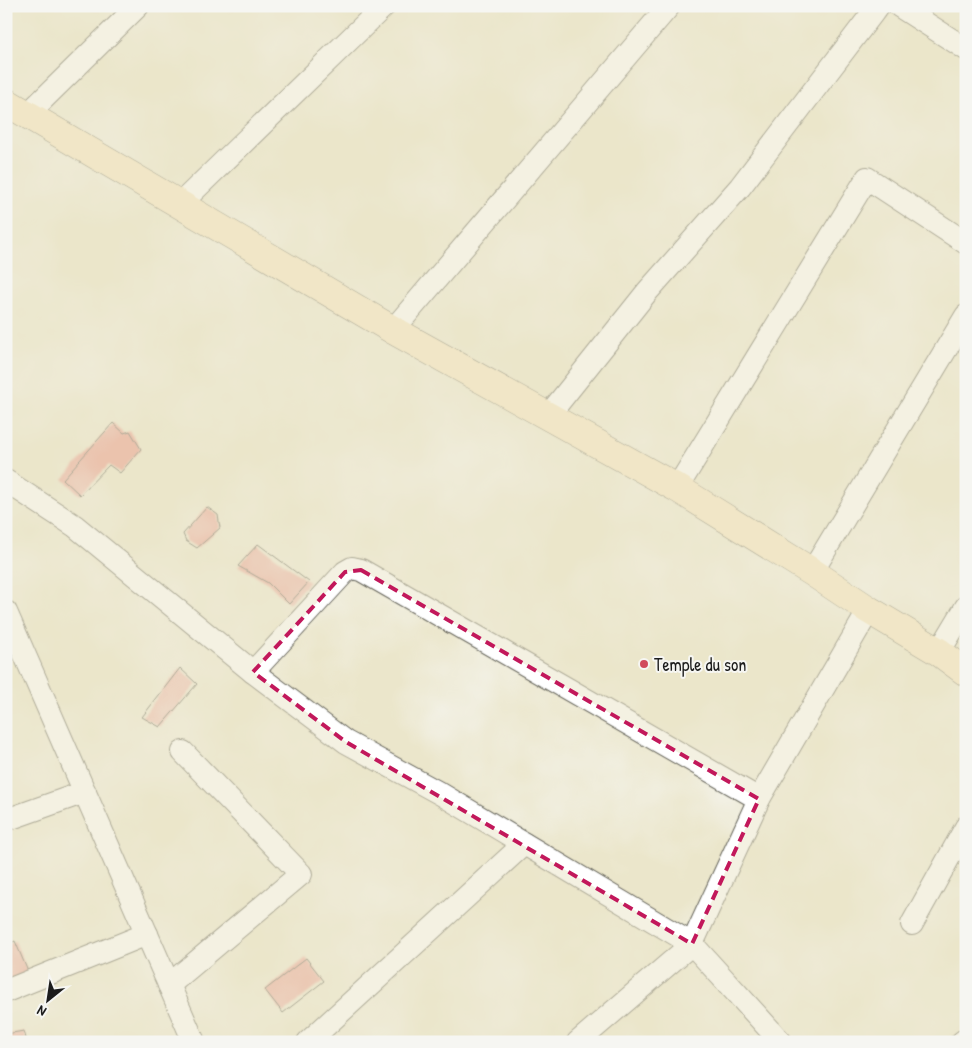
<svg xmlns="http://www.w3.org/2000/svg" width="972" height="1048" font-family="'Patrick Hand',sans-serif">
	<rect width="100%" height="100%" fill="#f6f6f2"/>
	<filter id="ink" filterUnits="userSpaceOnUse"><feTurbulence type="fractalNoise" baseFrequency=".02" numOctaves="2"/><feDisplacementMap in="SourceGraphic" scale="10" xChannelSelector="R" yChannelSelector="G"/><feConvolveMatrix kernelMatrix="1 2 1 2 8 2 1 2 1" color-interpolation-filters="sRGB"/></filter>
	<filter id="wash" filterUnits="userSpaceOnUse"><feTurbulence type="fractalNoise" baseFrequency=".0096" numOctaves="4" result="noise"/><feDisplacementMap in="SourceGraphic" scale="20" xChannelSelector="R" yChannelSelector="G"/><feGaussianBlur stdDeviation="1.12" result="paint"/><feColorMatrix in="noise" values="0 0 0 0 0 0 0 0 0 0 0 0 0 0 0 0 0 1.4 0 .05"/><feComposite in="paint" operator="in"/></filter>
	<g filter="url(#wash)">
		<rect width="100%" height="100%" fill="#ebe6cb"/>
		<g id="blocks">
			<!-- building -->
			<g fill="#ea998b">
				<path d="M113,423L124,433L130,431L141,449L120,473L109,465L80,495L63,479Z"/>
				<path d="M207,507L218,515L220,528L197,548L186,541L183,534Z"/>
				<path d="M258,544L309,582L289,604L268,583L238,566Z"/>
				<path d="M180,668L197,684L160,727L142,717Z"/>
				<path d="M15,941L29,974L6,984V945Z"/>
				<path d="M306,958L324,981L283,1013L265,990Z"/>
				<path d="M24,1031L27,1042H6V1034Z"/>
			</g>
		</g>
	</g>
	<g filter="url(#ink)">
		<use href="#blocks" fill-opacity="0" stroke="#646359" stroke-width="1"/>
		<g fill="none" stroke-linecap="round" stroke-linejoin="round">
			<defs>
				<g id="street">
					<path d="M899,6L966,49"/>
					<path d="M28,114L138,6"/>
					<path d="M179,205L384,6"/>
					<path d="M393,330L669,6"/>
					<path d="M548,416L647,292L740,187L878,6"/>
					<path d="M6,481L75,526L253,672L346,742L441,794L692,944L781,1042"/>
					<path d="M677,488L867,178L966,243"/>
					<path d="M812,572L966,316"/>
					<path d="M6,612L194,1042"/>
					<path d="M939,652L966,607"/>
					<path d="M253,672L345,572L352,568L361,570L759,799"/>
					<path d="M6,820L85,792"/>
					<path d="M912,924L966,827"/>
					<path d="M169,985L301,874L183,752"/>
					<path d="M6,991L147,934"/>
					<path d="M308,1042L524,844"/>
					<path d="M578,1042L692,944L759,799L869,610"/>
					<path d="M962,1042L966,1039"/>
				</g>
				<path id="secondary" d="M6,102L393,330L677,488L812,572L869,610L939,652L966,672"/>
			</defs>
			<!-- street casing -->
			<use href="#street" stroke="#646359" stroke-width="24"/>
			<!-- secondary casing -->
			<use href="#secondary" stroke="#646359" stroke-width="29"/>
			<!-- street -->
			<use href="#street" stroke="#fff" stroke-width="22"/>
			<!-- secondary -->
			<use href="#secondary" stroke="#f8e7c3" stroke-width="28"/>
		</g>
	</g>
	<!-- marked area -->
	<path d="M0 0H972V1048H0ZM361,570L759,799L692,944L346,742L253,672L345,572Z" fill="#ebe6cb" fill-opacity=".55" fill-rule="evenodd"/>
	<path fill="none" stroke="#c2185b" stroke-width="4" stroke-dasharray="10 6" stroke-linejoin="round" d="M361,570L759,799L692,944L346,742L253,672L345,572Z"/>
	<!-- markers -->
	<circle fill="#d1495b" stroke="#f6f6f2" stroke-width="2" cx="644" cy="664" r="5"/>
	<g text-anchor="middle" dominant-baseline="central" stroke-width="4" stroke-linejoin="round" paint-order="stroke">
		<!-- poi labels -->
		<g font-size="18" fill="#1c1c1c" stroke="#f6f6f2" text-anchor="start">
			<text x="654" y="664">Temple du son</text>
		</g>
	</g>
	<!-- margin -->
	<rect width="972" height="1048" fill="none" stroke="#f6f6f2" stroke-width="25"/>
	<!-- north arrow -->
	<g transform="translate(48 1000) rotate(210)" stroke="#f6f6f2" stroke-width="4" paint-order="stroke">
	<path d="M0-4L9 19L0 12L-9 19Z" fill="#1c1c1c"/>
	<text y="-8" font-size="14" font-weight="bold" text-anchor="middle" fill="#1c1c1c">N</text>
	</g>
</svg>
